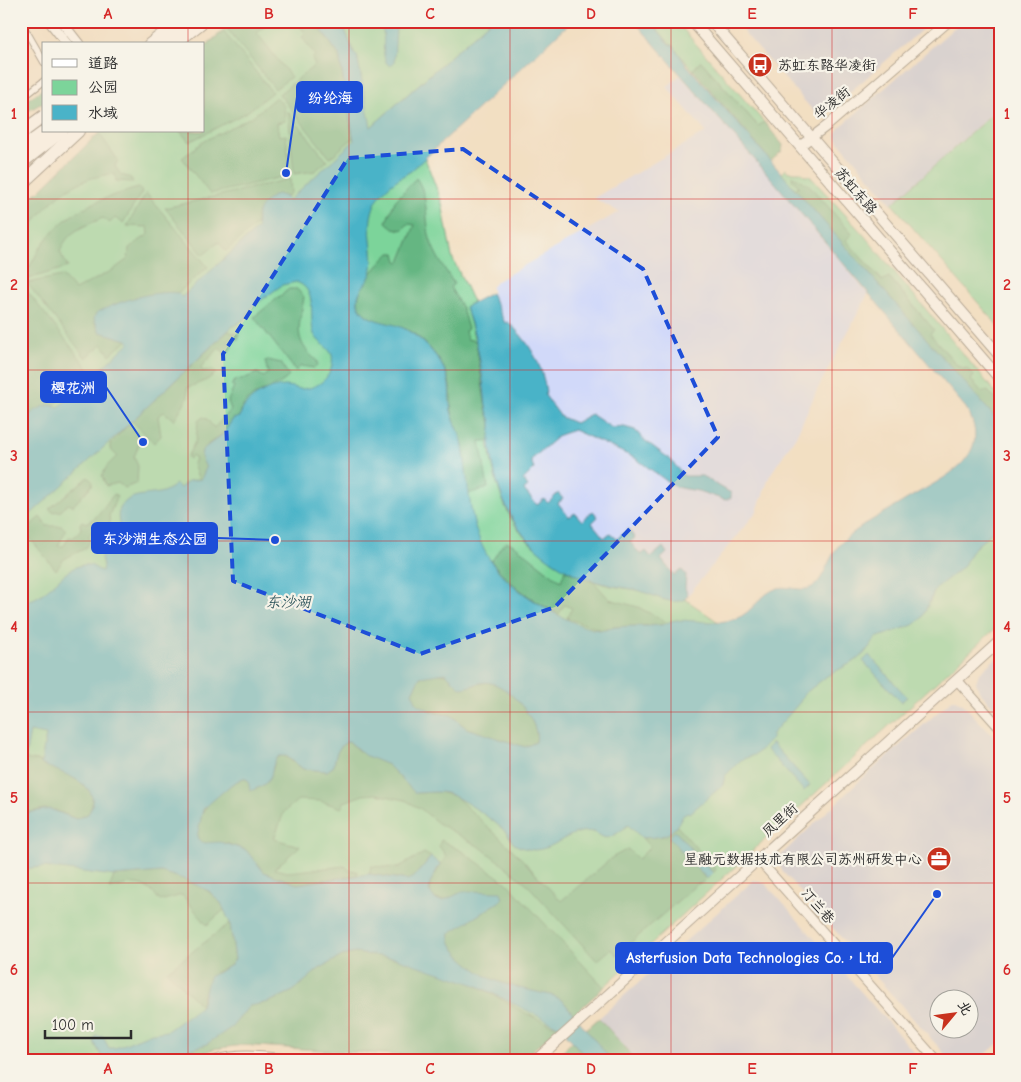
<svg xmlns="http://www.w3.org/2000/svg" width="1021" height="1082" font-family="'Comic Neue','LXGW WenKai TC',sans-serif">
	<rect width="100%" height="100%" fill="#f7f3e8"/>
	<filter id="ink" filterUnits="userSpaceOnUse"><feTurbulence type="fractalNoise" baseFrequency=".02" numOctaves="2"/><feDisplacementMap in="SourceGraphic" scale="10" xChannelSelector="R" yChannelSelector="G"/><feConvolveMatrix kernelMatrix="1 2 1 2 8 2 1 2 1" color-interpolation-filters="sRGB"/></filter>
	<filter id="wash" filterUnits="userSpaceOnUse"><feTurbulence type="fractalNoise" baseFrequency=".0096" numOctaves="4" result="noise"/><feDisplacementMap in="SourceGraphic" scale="20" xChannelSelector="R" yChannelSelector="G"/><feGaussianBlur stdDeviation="1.12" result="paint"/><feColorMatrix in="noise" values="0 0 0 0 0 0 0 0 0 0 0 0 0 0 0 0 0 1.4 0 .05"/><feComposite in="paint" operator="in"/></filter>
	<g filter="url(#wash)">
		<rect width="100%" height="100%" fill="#f2dfc2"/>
		<!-- built -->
		<path fill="#d1d9f9" d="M680,75L776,184L868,294L817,390L796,436L770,475L757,511L685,599L523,535L465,307L493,292L491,288L497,281L619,212L594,198L706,132L667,87Z"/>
		<!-- industrial -->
		<g fill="#bbc3de" fill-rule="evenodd">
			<path d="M734,21H932L827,112L817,115Z"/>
			<path d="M962,21H1000V106L892,204L839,142L836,136L838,129Z"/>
			<path d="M1000,655V714L979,691L976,682L979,673Z"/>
			<path d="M953,699L963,704L1000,744V1042L978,1061H951L782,871L779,863L782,854L864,777ZM938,1000H968V1030H938Z"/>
			<path d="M754,880L766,884L922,1061H637L599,1018Z"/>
		</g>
		<!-- green -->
		<g fill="#7cd49a" stroke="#548062">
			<path d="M234,21H315L355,141L425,158L442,203L452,257L473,302L465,307C494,380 472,488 532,545C539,551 547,555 554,560C577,575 596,585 624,588C632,589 641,590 650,593C664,597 669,604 685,599L717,621L725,622L972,550L1000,525V624L604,987L529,1053L508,1061H483L242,1045L213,1049L186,1061H21V204L38,192L101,131H204V47Z"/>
			<path d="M338,21H490L370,128L357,55H355L344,29Z"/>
			<path d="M676,21L764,122L759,127L701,61L693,70L651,22Z"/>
			<path d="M1000,107V328L892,204Z"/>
			<path d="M785,169L789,172H801L806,176L809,175L863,234L1000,398V404L985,391L982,393L970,380L967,368L964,369L957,365L929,334L934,330L889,277L883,281L845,240L852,234L793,176L792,178L799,186L795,189L781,174Z"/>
		</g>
		<!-- forest -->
		<g fill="#65b682" stroke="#487056">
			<path d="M234,21H271L257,33L291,77L275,89L227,29Z"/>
			<path d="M296,21H315L339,55L353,138L330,158L279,94L315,65L312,59L315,55L302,37L306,34Z"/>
			<path d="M224,32L272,92L247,112L189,142L180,131H204V47Z"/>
			<path d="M701,61L758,126L764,122L783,145L782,151L771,161L693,70Z"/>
			<path d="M44,88V102L21,115V104Z"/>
			<path d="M276,97L284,106L285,121L277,123L279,136L286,135L290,175L210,194L182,158L204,141L253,116Z"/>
			<path d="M288,111L327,161L315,171L294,174Z"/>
			<path d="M99,133L118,160L115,166L121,175L131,178L133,182L116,181L115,174C73,176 40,206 23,242L28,244L26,257L21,268V204L38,192Z"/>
			<path d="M793,176L809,185L852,234L846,240L882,281L889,277L934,330L930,334L957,365L964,369L967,368L974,376L971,380L982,392L988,391L1000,404V423L795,189L799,186L792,180Z"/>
			<path d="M416,178C429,195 425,220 430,239C435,255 445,269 454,284L450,287L462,308L468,329L465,331L467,339L476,341L486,409L491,423L490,441H480L488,488L467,494C466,478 466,461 463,445C461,433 454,424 452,412C450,404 452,395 450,386C447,365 426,340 408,330C392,322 366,324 359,305C353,290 380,263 390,253H395L397,261L400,262L415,225L408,224L402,230L393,228L386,222L395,201Z"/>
			<path d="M290,179L291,193L286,197L284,196L256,218L257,224L226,251L219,242L203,255L165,208Z"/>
			<path d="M139,188L142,192L123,223L115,218L110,223L103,218C83,227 68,230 60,252L68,267L25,280C25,273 30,266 34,259C55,216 95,199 139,188Z"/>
			<path d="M146,193L208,267L178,293C156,290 116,303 96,313L95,323L100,332L127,340L110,355L102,344L86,358L27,283L62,276L75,290L113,270L128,259L129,248L149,234L148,227L127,226Z"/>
			<path d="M23,286L91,372L54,405L39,409L21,424V374L25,346H21V287Z"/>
			<path d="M289,289H297L304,297C300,325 291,339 317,361V366L314,368L301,366L296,371L254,317Z"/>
			<path d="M228,331L239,335L238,339L231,338L228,342L232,346L227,354L225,355L223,350L219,348L201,367L202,371L212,370L216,373L207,380L187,388L188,397L174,420L164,412L158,416L161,436L154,443L132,421Z"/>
			<path d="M268,360L281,363L289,376C277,391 241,391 240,417L233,419L223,434L208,444L205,474L199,480L193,464L195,458L192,455L189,459L187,457L196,440L198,421L203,417L207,419L214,428L231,410L228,401L234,386L231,385L237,379L241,380L257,373L264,377L268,373L265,361Z"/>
			<path d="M129,424L141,439L134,457L138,466L137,483L125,488L118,483L106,486L102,476L107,466L117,456L110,449V444Z"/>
			<path d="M88,477L93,482L92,485L73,506L68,504L61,511L53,512L49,509Z"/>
			<path d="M114,494L117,496L109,516L110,524L104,525L100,523L89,535L90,541L86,548L64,559L56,570L24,531L40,517L47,526H62L66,530L58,546H64L69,537L73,538L81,529L80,524L82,521L86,523L96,517Z"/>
			<path d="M507,542C514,542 550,574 561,581L565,570L595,583L609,599L638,607L668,623L660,625L614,627L601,630L567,618L572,608L564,605L559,614C532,601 510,584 491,561C498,555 499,545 507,542Z"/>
			<path d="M434,674H448L452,681C460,682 468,684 476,684C481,684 486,681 491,683C510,687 541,722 536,742L525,747L466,728L451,715C438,715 418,709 412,697V692L420,677Z"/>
			<path d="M349,741L357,750L388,765L415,793L439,792L455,796L517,854L561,901L613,857L628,849L638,859L650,847L642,838L664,836L677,826L716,870L713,873L675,832L669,837L706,879L702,883L697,884L617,955L611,949L597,961L526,883L483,849L438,823L421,809L405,800L376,794L363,795L344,802L342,808L320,801L298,800L284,812L274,839L300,846L274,869L288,872L345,866L349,870L357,871L358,875L297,884L264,872L246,850L226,843L207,844L198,840C192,812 220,789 243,778L248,780L256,789C269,782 273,773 275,759L283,755L303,769L327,771L334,766C335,756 338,745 349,741Z"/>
			<path d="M21,758L42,762V764C61,773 107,785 88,814L76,819L55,810L44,809L21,814Z"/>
			<path d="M441,840L463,852L507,883L604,987L574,1015L563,1001L554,996C534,991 504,986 486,976C474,968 446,949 450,933L499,902L464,891C453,896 442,905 431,896L430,883L446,856L439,846Z"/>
			<path d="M424,853L431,857L411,880L369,874L371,866L397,868Z"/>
			<path d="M161,872C185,878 211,887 225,909L207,925L182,895L160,901C142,878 134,883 109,889L114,876Z"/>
			<path d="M230,923L235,959L230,966L215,972L202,997L201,1006L167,971Z"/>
			<path d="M355,953C396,955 440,969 477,986C504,999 531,1020 560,1027L529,1053L508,1061L242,1045L213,1049L186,1061H167L182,1052L207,1044L238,1020L249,1006L269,1002L293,991L319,969L342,956Z"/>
			<path d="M599,1018L637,1061H612L585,1030Z"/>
			<path d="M573,1041L575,1045L589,1061H564L558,1055Z"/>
		</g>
		<!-- water -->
		<g fill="#4ab3c8" stroke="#3a6f7a" fill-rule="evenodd">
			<path d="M315,21H338L345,30L355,55H357L371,127L490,21H572L411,171C380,189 367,204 371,240C372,250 374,263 371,273C369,283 356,290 358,302C362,324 391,320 407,330C422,339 436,353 444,369C452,383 448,396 451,411C454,424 462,434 463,447C473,521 469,562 541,605C555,614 585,630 601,630C606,631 612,627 617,627C631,625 647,627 661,625C667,624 670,620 676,620C696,620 715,625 735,619C753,613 760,593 778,588C791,585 803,594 815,585C824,578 830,554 841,543C858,526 883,514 904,501C939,479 997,459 966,408L776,184L634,21H651L669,44L673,45L685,63L1000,423V525L972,550L963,567L936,588L922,618L913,625L876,638L864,654L855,661L827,676L803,695L800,702L772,734V739L756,754L741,760L725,776L723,785L690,813L687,812C681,816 681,819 677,825C669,838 655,837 642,838L628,825C596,852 607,827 581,832C564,835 552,850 534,850C528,849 521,848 516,845C511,842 512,840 509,836C502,825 459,796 446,793C436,791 425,793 415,793L388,765L364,755L349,741C338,745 335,756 334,766L327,771L303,769L287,756H279C266,768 281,781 250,791L248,780L243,778L232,784L203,809L197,837L201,843L220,842L246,850L264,872L297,884L369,874L407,880L414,877L431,857L440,864L430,883L429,891L436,900L443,901L464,891L501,892L503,898L499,902L450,933C446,949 474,968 486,976C504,986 534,991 554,996L563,1001L612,1061H589L560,1027L476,985L395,958L355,953L342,956L319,969L293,991L269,1002L249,1006L232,1027L207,1044L182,1052L167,1061H104L94,1042L96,1036L103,1037L109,1048H115L152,1033L167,1031L201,1006L209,977L230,966L235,959L230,923L221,903L209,891L183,879L161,872L114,876L44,867L21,869V814L50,809L76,819L88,814C107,785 61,773 41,764L46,735L30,732L25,759L21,758V601C47,603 64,562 88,565C93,565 97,570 102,571L103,566L101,557C105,548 115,547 119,538C123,530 116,520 119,511C126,493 144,496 159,493C165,492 171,488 176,484L180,488L188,481L201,479L206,468L201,457L202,450L223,434L233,419L240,417C241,401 269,386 285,386C290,386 295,388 300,389C320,389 335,375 332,355C328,346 318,343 314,334C308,319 319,289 296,282L282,285L252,307L246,318L232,327C162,392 93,459 21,523V424C29,413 45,401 59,407L129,343L127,340L100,332L94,319L96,313C119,301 153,290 178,293L182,297L258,228C253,212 263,201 277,194L284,196L289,200L354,141L339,55ZM445,673L461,688C471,688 481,680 491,683C510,687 541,722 536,742L525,747L466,728L451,715L436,713L417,704L412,692L420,677Z"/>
			<path d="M378,21H391L396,27L394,63L390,66C377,58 390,32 378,21Z"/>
			<path d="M491,293L505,323L508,322C529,341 543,365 546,393L544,394L561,417L575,423L591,414L612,428L624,427L635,430L643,439L671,460L684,476H702L731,493V498L725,500L698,491L675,487L635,458L574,430L559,435L531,460L534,469L523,480L528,487L524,490L537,505L544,499L548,503L558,493L563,499L558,503L569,517L575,513L582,521L593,511L598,517L592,523L604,538L610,533L617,539L628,529L635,538L630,542L641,555L646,551L651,557L663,547L667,553L661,559L674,575L682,570L686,575L685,588L688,596C675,611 649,591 632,589C597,584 567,575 539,551C507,523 495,485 490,444C489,436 492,428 491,421C490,418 488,414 487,411C485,403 485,395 484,388C480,360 476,333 465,307Z"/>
			<path d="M869,655L907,697L901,702L863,661Z"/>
			<path d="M772,743L810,785L804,791L766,749Z"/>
			<path d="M675,831L713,873L707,879L669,837Z"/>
		</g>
	</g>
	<g filter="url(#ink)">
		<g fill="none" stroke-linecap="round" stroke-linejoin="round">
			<defs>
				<g id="street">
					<path d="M21,22L44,62"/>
					<path d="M21,99L44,81"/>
				</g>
				<g id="secondary">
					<path d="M49,21L67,44"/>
					<path d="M61,21L79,44"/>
					<path d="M800,146L828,125L949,21"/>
					<path d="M957,680L1000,728"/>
					<path d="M758,859L937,1061"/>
					<path d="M994,1061L1000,1056"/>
				</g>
				<g id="primary">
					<path d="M692,21L1000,379"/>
					<path d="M711,21L1000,356"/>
					<path d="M149,44L163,33"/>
					<path d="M21,141L35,130"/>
					<path d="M214,1061C243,1052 273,1059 303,1061"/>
					<path d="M535,1061L1000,641"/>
				</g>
				<g id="highway">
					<path d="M158,44L187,21"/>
					<path d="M174,44L203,21"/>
					<path d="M21,150L46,131"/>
					<path d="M21,163L62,131"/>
					<path d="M21,184L78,131"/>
				</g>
			</defs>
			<!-- street casing -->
			<use href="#street" stroke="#716a60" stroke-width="8"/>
			<!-- secondary casing -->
			<use href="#secondary" stroke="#716a60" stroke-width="11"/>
			<!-- primary casing -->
			<use href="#primary" stroke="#716a60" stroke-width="12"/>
			<!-- highway casing -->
			<use href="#highway" stroke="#716a60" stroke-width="14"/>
			<!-- street -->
			<use href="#street" stroke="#fff" stroke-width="6"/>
			<!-- secondary -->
			<use href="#secondary" stroke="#fff" stroke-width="9"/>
			<!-- primary -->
			<use href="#primary" stroke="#fff" stroke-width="10"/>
			<!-- highway -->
			<use href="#highway" stroke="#fff" stroke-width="12"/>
			<defs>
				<path id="highway-bridge" d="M21,133L44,116"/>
			</defs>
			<!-- highway-bridge casing -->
			<use href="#highway-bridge" stroke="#716a60" stroke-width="14" stroke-linecap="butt"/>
			<!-- highway-bridge -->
			<use href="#highway-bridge" stroke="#fff" stroke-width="12"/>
		</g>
	</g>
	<!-- marked area -->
	<path d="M0 0H1021V1082H0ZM463,149L643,269L718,437L555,607L420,654L233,581L223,354L348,158Z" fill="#f2dfc2" fill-opacity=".55" fill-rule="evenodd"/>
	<path fill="none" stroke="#1d4ed8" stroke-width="4" stroke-dasharray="10 6" stroke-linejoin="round" d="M463,149L643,269L718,437L555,607L420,654L233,581L223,354L348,158Z"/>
	<!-- grid -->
	<path fill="none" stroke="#d62828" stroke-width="1" stroke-opacity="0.55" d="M188,21V44M349,21V1061M510,21V1061M671,21V1061M832,21V1061M188,131V1061M21,199H1000M21,370H1000M21,541H1000M21,712H1000M21,883H1000"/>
	<!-- icons -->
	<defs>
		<symbol id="bus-disc" viewBox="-11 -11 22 22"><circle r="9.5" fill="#c8321e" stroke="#f7f3e8"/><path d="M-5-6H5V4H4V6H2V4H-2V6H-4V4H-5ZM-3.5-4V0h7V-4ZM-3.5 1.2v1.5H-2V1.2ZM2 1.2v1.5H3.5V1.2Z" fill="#fff"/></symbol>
		<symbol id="office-disc" viewBox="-11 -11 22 22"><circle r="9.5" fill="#c8321e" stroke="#f7f3e8"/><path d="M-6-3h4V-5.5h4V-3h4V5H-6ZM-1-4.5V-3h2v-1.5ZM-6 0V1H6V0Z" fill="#fff"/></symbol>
	</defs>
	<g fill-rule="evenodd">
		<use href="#bus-disc" x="746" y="51" width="28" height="28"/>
		<use href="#office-disc" x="925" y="845" width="28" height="28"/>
	</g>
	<g text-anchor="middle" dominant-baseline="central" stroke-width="4.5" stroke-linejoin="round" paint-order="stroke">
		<!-- poi labels -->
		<g font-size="14" fill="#2b2b2b" stroke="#f7f3e8" text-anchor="start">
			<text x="778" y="65">苏虹东路华凌街</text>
			<text x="922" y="859" text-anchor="end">星融元数据技术有限公司苏州研发中心</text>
		</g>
		<!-- street labels -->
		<g font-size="14" fill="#2b2b2b" stroke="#f7f3e8">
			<text transform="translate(832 103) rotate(-39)">华凌街</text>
			<text transform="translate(856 191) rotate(49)">苏虹东路</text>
			<text transform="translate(780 820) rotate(-42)">凤里街</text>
			<text transform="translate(818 906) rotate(49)">汀兰巷</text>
		</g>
		<!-- water labels -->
		<g font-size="15" font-style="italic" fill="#365b62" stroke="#f7f3e8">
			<text x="288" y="602">东沙湖</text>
		</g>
	</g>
	<!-- callouts -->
	<path fill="none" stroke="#1d4ed8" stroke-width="2" d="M286 173L297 97M143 442L106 387M275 540L217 538M937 894L892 958"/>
	<g fill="#1d4ed8" stroke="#f7f3e8" stroke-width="2">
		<circle cx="286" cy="173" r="5"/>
		<circle cx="143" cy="442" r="5"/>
		<circle cx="275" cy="540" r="5"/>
		<circle cx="937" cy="894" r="5"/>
	</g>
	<g fill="#1d4ed8" stroke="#1d4ed8" stroke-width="2">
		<rect x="297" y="82" width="65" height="30" rx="5"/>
		<rect x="41" y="372" width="65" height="30" rx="5"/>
		<rect x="92" y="523" width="125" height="30" rx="5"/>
		<rect x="616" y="943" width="276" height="30" rx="5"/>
	</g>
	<g font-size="15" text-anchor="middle" font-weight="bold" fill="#fff">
		<text x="330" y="103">纷纶海</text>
		<text x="73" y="393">樱花洲</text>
		<text x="155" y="544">东沙湖生态公园</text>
		<text x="754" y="963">Asterfusion Data Technologies Co.，Ltd.</text>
	</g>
	<!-- margin -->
	<rect width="1021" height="1082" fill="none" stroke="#f7f3e8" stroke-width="55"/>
	<!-- legend -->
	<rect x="42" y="42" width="162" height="90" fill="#f7f3e8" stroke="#a5a39c"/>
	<rect x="52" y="59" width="25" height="8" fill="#ffffff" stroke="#a5a39c"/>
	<text x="88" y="68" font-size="15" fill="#2b2b2b">道路</text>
	<rect x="52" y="80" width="25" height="15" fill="#7cd49a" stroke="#a5a39c"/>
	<text x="88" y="92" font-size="15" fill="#2b2b2b">公园</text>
	<rect x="52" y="105" width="25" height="15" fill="#4ab3c8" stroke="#a5a39c"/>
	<text x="88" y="118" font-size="15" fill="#2b2b2b">水域</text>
	<!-- north arrow -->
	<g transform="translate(954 1014) rotate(61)"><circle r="24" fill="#f7f3e8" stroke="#a5a39c"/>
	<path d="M0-4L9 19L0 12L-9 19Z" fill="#c8321e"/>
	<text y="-8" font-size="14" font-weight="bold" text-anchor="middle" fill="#2b2b2b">北</text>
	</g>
	<!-- scale -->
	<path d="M45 1030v8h86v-8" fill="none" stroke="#2b2b2b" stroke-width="2.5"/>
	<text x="52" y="1030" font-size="15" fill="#2b2b2b" stroke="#f7f3e8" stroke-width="4" paint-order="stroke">100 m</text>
	<rect x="28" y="28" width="966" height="1026" fill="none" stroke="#d62828" stroke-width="2"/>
	<g font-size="16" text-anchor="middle" font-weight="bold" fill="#d62828">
		<text x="108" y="19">A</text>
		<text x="269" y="19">B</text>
		<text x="430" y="19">C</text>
		<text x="591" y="19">D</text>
		<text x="752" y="19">E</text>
		<text x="913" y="19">F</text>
		<text x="14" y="119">1</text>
		<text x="1007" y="119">1</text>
		<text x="14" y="290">2</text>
		<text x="1007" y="290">2</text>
		<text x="14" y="461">3</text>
		<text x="1007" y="461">3</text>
		<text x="14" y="632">4</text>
		<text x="1007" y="632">4</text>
		<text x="14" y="803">5</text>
		<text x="1007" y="803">5</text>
		<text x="14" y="975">6</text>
		<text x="1007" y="975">6</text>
		<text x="108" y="1074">A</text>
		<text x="269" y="1074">B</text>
		<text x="430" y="1074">C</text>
		<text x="591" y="1074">D</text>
		<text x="752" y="1074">E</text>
		<text x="913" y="1074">F</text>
	</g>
</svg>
